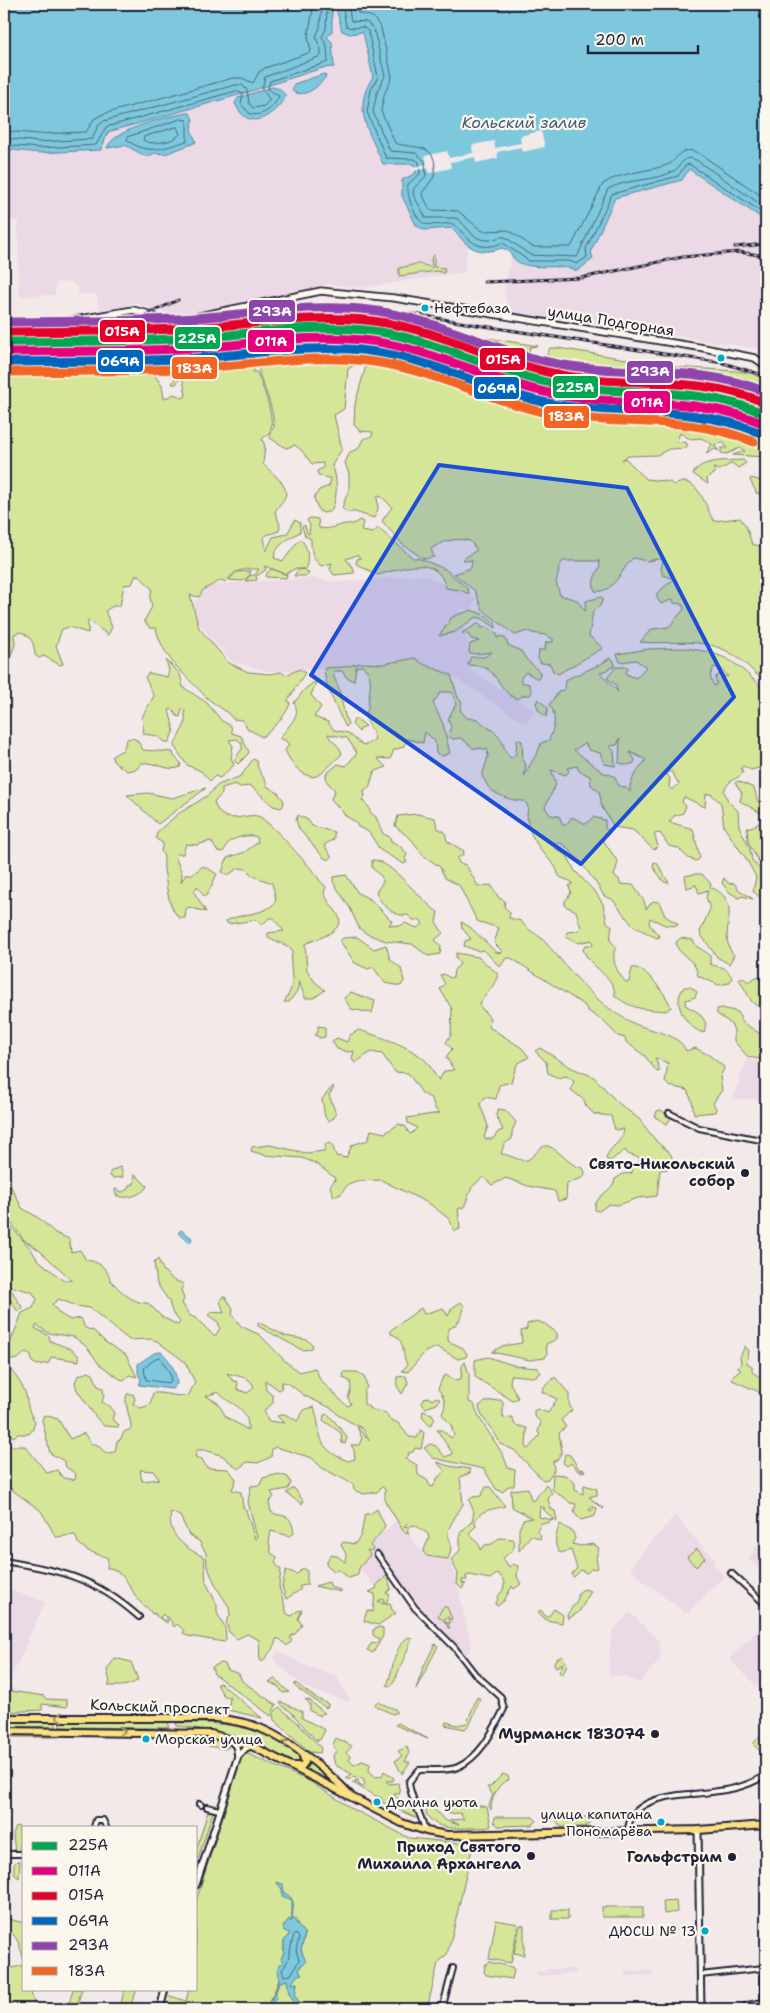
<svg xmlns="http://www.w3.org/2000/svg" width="770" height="2013" font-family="'Shantell Sans',sans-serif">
	<rect width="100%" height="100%" fill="#f4e9e9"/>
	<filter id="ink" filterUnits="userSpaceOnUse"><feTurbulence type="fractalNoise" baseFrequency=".02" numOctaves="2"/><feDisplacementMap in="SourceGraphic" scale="10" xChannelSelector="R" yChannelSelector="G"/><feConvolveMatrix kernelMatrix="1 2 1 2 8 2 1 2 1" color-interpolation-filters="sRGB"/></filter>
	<g filter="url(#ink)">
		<!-- built -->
		<g fill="#ebd9e5">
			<path d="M336,8L340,26L350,34L363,32L373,77L366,87L406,163H414L416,173L402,180V197L416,225L452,228L458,238L468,245L464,272L360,288L328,284L247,304L184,315H172L136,303L100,312L96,294H79L77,287L71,282L56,283L55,295L19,296L18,220H4V149L39,153L101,150L107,132L242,94L322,68L334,67L327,37L332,31V9Z"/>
			<path d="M689,169L766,221V353L759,349L711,341L509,311L504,292L511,257L528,266H569L591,251L615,198L648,189Z"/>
			<path d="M424,575L476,599L471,610L461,609L469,648L470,670L534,710L526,724L453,676L411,658L326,669L267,671L232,662L200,625L193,604L209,585L312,578L340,582Z"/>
			<path d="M747,1058L766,1065V1099H733Z"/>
			<path d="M675,1515H677L686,1529L716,1560L713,1563L724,1576L688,1613H685L641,1579L630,1567Z"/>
			<path d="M396,1521L427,1556L451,1560L472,1647L465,1657L431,1615L406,1602L387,1576L374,1586L359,1568L370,1555L372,1542Z"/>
			<path d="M766,1536V1593L760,1586L758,1568L748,1558Z"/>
			<path d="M4,1588L45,1602L8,1685L18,1691L4,1688Z"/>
			<path d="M630,1612L659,1641L661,1659L639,1683L623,1676H609V1652L612,1632Z"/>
			<path d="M766,1622V1684L757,1686L729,1659Z"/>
			<path d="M277,1650L302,1664L336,1676L350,1699L349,1702L304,1687L274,1661Z"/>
			<path d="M546,1969H576V1973L537,1976V1972H546Z"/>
			<path d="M625,1971H653V1975L625,1976Z"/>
		</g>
		<!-- green -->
		<g fill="#d6e699" stroke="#7c846a" fill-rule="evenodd">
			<path d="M434,255V267L445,268L444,273L437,271L399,276V268C416,265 415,261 432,268L431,258Z"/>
			<path d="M303,317L367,319L538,346L530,347L528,357L544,362L550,348H558L676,367L736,371L751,373L766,380V406L742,397L680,388L641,383L586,385L546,379C451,346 361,315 260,329L256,326L270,319Z"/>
			<path d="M295,330L347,332L354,339C361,338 369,336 376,335C407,332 455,357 485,368C524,382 568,392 610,394L612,400C620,399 627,397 635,396C669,392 739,398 766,418V457L733,455L745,451L740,448L727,454L721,453V448H727L723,442L714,445L719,451L715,449L706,454L712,444L701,438L690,439L680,433L677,441L687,443V448L669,449L657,455L627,456L622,460L625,458L646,479L670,482L673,485C677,484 681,482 685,482C702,485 706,510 714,521L740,518L746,526L752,544L766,548V683C755,674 746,662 732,654C703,636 671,645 640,642L652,629L669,627L684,609L682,604L674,603L673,599L661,604L657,598V593L674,579L663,575L661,569L663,560L658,559L647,561L633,558C621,569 614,594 595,591C591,579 596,576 600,566L599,561H563L558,568L559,571L556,582L560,595L577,600L585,611L586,601L601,597L603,599L600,606L593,611L589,636L603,648L558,674L553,671L550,664L541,663L538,658L539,650H545L546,642H553V639C544,632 536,636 528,631L515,635L482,609L475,591L454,574L471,568L472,560L465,561L463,559L477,550L470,541C457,537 441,541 431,549L434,557L424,559L402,544L382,521L392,507L382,497L377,496L378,509L374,518L355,512H346L342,508L349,489V474L345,463L350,452L358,449L363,439L372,436L373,432L360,431L354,425L355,404L367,362L366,354L362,360L348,369L344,409L334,415L342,449L332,465C338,478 338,497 331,511L324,513L319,511L314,498L319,490L329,486L331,479L318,475L317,471L323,468V463L312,464L302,451L295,445L286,448L270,438V432L274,428C274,412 267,394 261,379C258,372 260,367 256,360L260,355L265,336Z"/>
			<path d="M119,334H141L143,335C135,342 119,338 110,339L109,337Z"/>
			<path d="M43,335C58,340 75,332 89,337L87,340C73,339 42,343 29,337Z"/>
			<path d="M211,339L233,340L237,352L246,355L248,361L255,367L253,372H257C261,383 279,424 268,435C266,436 264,437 262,439L265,446L263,464C270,472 292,486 284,499C281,504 277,507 275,512L280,525L279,531L264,536L266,551L273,537L287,534L295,520L300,523V532C290,538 275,545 274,558L283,561L300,539C309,546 309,561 305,570L309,573L307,576H294L298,570L304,569H294L286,574L264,566L266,570L256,576L257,580L246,581L250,575L243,581L229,580L236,572L250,571V576L255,575L259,569C240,569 238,569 225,582L221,580L203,590L199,597L190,595L199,628L229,663L248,672L270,674L281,672L286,675L300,669L305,673L288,700L290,704C284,718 274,728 262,737L248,729L242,720L233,719C225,708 212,704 204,695C184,673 163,659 156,628H150L144,621L152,607L150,598L152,589L139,575H136L132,584L124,585L120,606H113L105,611L112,627L108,635L88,620V633L69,627L62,629L56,646L63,664L60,665L44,656L39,658L35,655C34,643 32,637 21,632L14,634L15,645L9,660L4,661V343H151L154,346L151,349L153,354L148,356L143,352L140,353L145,361H150L151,358L160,356L164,350L166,351L169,367L154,374L162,386L164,399L174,394L183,398L186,396L182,375L178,374L180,378L176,384H172L177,375L170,368L175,361L185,367L188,359L182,353L174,350L172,342Z"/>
			<path d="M743,460L746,463L738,468L732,463L720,470L713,468L716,472L707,478L708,484L693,474C700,459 727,461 743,460Z"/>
			<path d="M751,478L766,482V490L757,494L750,480Z"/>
			<path d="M310,518L318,519L319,528C332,531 341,522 353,524L360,520L363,522L361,531L373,533L378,528L413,558H418L445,569L468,589L469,594L459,590L446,588C437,552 401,569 378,575L356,564L357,559L361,558L357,555L346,559L354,569V573L334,575L330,569L332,563L321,566C312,559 311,550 311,539L305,536L302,527L305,525L307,533L309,534L310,525L307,520Z"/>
			<path d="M272,569L287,575L286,578L266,577L267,573Z"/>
			<path d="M471,610L487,616L495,623L496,628L483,619L476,617L455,632L439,636L452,617Z"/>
			<path d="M479,623L482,628L486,627L497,634V638L501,636L505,638L508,645L521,651L526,659L540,672L539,678H536L526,672L521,678V682L529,684L532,692L530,695H524L518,699C501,695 499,674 484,667C479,665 473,666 468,665L471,657H484L492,652L477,654L469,653L470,644L479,641L471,639L468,634L462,633Z"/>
			<path d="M685,648C730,654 734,662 766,691V777L759,768L751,770L743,766L741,768L743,772C737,781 730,777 724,791L728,801L738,811L739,826L750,849L752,860L766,877V915L762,909V899L753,891L756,877L747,860L724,827L721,803L711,794H706L705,807L684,797L682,802L686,806L683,813L674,816L669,822L693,829L700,858L697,861L688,858L678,848L669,846L660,833L654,834L658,846L654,850L633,830L614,827L602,807L599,791L591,785L590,776L579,771L577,766L567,768L569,771L566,775L551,770L556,784L545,807L550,815L559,816L563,825H566L572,817L586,824L593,817L605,820V828L610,832L603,840L618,862L614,876L619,879L620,884L633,885L644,901L646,909L653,901L659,902L665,916L678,924L677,926L665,925L650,918L649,924L660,937L657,938L633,926L612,899L604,896C600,887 570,846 560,843C558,843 555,843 553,843L555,848L568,857L575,871L596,893L603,904L607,922L612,926L610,940L616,947C610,959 617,973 626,982H629L632,968C645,965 667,996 671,1007L666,1011C643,1009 634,1010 615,996C616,976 588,967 583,949L586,945H593L592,940L578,943L566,936L567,932L577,931L581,928L576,911L565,906V901L571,893L569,886L573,883C569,879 563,880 559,876C557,873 557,868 554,865C540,849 523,831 528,807L525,801C515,802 499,796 491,790C487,786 485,780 482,776L488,757L487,749L473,748L461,738L453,739L448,736L451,727L448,719L456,704L452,692H441L433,703L443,724L450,753L442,756L436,753L435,741L425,732L423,743L408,739L403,747L394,750L390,759L377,758L386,767L374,772L369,788L364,790L365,796L362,800L369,807L370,812L376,817L383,834L390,837L391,841L400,846L407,854L405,859L407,862L404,864L380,850L369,832L358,827L356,822L347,817L331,799L335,790L327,782L326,774L338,764L346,766L357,753L347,738L328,734C330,742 340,744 342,754L322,773L314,777C299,775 291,763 285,750L289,745L285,740L280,739C285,727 303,717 294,703L305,689L317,680L311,695L321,707L314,717L328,722L334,730L348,733L361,744L366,745L375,739C372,729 368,723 364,715L368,710C367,694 377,676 362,666L356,667L354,681L346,677L342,671H334C332,678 338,683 339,689C342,700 343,712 348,724L346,727C340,717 321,677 325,668L344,667L361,663L382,664L415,658L423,664L451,675L458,698L462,702L460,710L467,718L478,719C484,726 491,728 497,734C504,741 503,751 511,758L516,754L517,739L522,741L523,762L526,764L524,777C528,766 539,753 541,743L549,740C554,729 558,715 549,705L559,691L564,690L565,680L601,664L610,658L614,661L615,666L600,673L618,692L615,684L607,678L616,667H628L626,674L636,678L646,667L636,660L620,662L617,654L649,649ZM714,667L722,669L728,677L719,674L715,678L717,684L714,686L710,676ZM620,738L619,763L628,765L634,763L635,760L630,752L646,760L634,776L630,785V792L625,787L619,786L614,776L602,772L574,750L585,743L589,750L600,753L605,764L615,766L614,751L609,746L617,745ZM671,771L679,784L672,790L669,787L670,778L666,774Z"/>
			<path d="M166,660L180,674L183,687L207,703L222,721L231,726L232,733L241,736L249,752L248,754L238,764L234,760L242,749V744L237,739L229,740L233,746L231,758L234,765L220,778L215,776L210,781L201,771L187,765L174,746L185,724V710L182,709L180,717L177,716L172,709L169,710L174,730L169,742H164L157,736L144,734L142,717L154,696L145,677L149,673L167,677L169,671Z"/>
			<path d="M538,699L548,708L546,717L539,711L536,703Z"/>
			<path d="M355,718L366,726L361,728L359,732L352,724Z"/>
			<path d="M132,738L137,740L143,750L173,752L174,756L181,763L180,767C170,773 155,761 141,763L137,769L127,771L113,761L112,756L123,750L127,739Z"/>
			<path d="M253,759L257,761C257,773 265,776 267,786L278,793L284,801L283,806L281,808L273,806L251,786L240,787L235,784L222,788V794L214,802C224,833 250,807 263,819C279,832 292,848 306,863C314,871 318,880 326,887L324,892C327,904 339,910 340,922C334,936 317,938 305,944L307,970L315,982L325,990L314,998H305L299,981L297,991L289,1002H284C295,984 292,985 291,965C290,959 293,955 292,949L268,937V933L284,931L273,918H269L262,925L256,920L228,924L226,921C243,912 268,916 276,900L272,883L253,876L246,869L239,868L228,875L222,872L227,858L245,852L258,842L257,837C249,834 236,837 229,842C226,845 225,850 223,852L217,851L211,841L196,845L186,844L183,854H177L176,859L182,873L181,882L186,874H193L203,866L217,874L207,895L204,896L197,886L194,892L206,912L189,907L186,909L185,918H179C167,905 167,886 164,869C163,861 166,858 161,851L163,843L156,839L157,832L178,814L207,796L218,785L241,776Z"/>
			<path d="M738,781L754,788L758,802H766V813L759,812L740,801L742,793L735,783Z"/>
			<path d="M206,788L158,824L127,795L148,793L172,798Z"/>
			<path d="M417,814L435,818L437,828L445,832L447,841L464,851L463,855L457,858L459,863L466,865L478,886L491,885L499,898L505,901L504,907L510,912L509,918L521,921C527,931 539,934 546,943C572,972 595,1004 631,1022C647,1031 679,1032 686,1051L695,1048L709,1055L723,1066L724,1069L720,1076L722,1090L713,1103L716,1109L715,1112L694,1114L692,1101L687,1090L669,1086L665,1082L668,1063L655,1058L660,1071L657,1072L645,1056L626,1042L625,1038L618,1036L603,1021L588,1011L584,1005L511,958H506L500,967L484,950L478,951L464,946L465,941L471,939L462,928L461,922L470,927L496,952L501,953L502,951L494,943L499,928L477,921L459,885L445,878L440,867L423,855L412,840L395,826L398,816Z"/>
			<path d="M298,815L308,820L312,826L334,832V839L324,845L331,856L329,860L324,858L299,829L296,820Z"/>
			<path d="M766,818V855L760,853L758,861L748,841L747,828L756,825Z"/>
			<path d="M372,860C389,858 423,903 438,912L436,922L443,933L435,940L441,947L440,954L428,956L412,944L386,941L367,934L359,928L350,908L333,882L334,877L346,875L358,893L371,900L392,921L389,925L400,926L405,923L417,928L423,924L421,920H413L408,915C394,918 380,903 376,892L383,882L382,877L372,868Z"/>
			<path d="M654,862L657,863L669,883L664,882L653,867Z"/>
			<path d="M694,874H702L711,884L710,887C748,902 714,934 734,955L729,964L717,957L701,935L700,932L710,909L706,897L708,890L699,893L696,885L687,888L685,876Z"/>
			<path d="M724,878L729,884L734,883L738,889L753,899L742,896L739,898L729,892L722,883Z"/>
			<path d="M357,937L374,949L386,945L390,959L401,968L404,981L401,986L385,983L373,967L368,969L355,963L340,941L343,938Z"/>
			<path d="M681,938L693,940L696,946L710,955V964C721,969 724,963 732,978L729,983L719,985L698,976C696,961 687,960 678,949L676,942Z"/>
			<path d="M456,953L478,957L497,973L498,975C493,990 486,992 479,1005L490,1018L489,1027L522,1048L529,1057L517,1064L511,1082L499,1085L496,1099L485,1097L480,1104L488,1126L484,1137L486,1139H493L498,1132L503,1130L496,1115L498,1109L505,1110L516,1122L512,1131V1139L504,1144L501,1154C509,1154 520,1162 527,1160C534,1158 540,1144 548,1146C560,1150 571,1168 583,1168L585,1172L584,1177L567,1183L566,1199L558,1201L555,1191L528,1186L506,1178L492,1185L483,1177L472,1187L464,1207L458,1209L460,1229L455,1231L449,1219L430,1204L381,1180L356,1181L348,1184L341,1194L334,1197L330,1186L335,1180L334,1177L315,1163L302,1158L264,1155L251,1151L252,1147L270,1145L306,1153L324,1151L326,1143L332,1144L336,1156L346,1158L352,1145L368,1140L371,1130L385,1133L399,1124L406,1127L408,1132L411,1134L417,1128L408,1123L407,1118L440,1113L435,1109L432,1099L422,1093L408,1073L395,1072L382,1054L371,1052L355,1063L352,1059L354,1051L348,1052L337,1049L332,1041L337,1038L347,1042L350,1035L359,1030C380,1037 409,1045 426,1061C431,1066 433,1074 439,1080L444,1071L454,1070L446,1057L452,1049L446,1042L451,1035L452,1009L440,989L445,984L440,975L444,974L450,978L453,977L454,970L460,964L456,958Z"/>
			<path d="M758,976L763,984L761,994L766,998V1012L752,1002L739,979L741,977L749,982Z"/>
			<path d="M684,987H691L697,992L695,997L686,1000L685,1005L699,1013L706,1023L704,1033C688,1029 670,1004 684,987Z"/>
			<path d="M351,992L375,1001L372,1013L351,1009L344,998Z"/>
			<path d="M722,1008L738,1012L742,1022L765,1037L766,1057L760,1059L748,1057L734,1041V1030L730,1023L717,1014V1009Z"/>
			<path d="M318,1026L325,1027V1037L320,1038L315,1035L318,1033Z"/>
			<path d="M540,1048L572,1068L594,1077L617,1102L639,1119L656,1141L670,1153L674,1162L668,1169L660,1170L657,1196L638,1198L618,1205L609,1204L599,1211L595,1210C593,1196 614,1191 615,1179L623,1174L632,1173L633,1166L639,1162L640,1158L628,1154L625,1150L610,1161L606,1159C608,1147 623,1143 624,1129L615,1130L611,1116L594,1114L586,1106L584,1100L571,1090L574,1081L566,1076L558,1078L548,1073L546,1062L535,1051Z"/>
			<path d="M333,1086L334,1088L329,1095L336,1114L334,1118L328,1121L325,1117L322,1099Z"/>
			<path d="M661,1110L671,1118L667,1124L655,1117L657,1111Z"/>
			<path d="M4,1165L8,1171L5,1175L22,1208L40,1219L55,1233L69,1239L71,1252L80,1250L86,1260C95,1261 104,1265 108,1274C111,1278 108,1277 111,1281C121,1291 133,1304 148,1303L162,1317L178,1325L180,1322L172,1312L169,1301L157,1284L154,1263L158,1259L163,1270L173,1280L184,1284L181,1290L184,1299L182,1303L189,1315L197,1319L213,1335H216L220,1328L218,1322L208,1315L211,1312L224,1313L220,1301L222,1297H225L233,1308L232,1315L241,1326L260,1335L287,1363L300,1372L315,1368L321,1381L346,1405L349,1406L351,1404L348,1398L351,1389L350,1381L343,1378L344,1372H357L364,1376L367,1387L364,1391V1404L373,1410L386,1413L389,1419L398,1423L409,1437L417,1438L421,1430L424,1433L421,1449L415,1448L413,1452L408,1453L409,1455L405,1458L417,1465L418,1475L427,1480L430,1486L433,1487L438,1477L443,1474L444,1470L437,1462L449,1466L470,1469V1473L460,1477L463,1504C458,1513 450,1523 448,1532C447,1538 455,1543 448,1559L427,1556L423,1552L429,1538L428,1534L415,1525L411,1526L408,1523L404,1526L410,1527L407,1530L409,1533L404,1532L385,1501V1489L382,1487L377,1492L364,1494L354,1490L353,1484L322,1468L312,1458L276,1447L272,1449L271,1457L258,1463L247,1462L238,1469L223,1456L205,1450H197L195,1457L202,1459L207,1468L228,1469L236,1479L232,1490L241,1492L243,1507L246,1510L255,1539L257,1538L256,1533L248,1502L251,1486L260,1485L263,1478L279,1474L288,1477L291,1483L288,1489L271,1492L274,1497L269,1502L271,1512C284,1519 290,1510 294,1533L290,1536L271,1531L269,1541L271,1553L277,1557L275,1563L281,1570L279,1586L287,1614L292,1616L297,1611L302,1610L298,1619L302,1625L295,1634L290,1637L292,1641L287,1646L280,1639H276L274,1647L262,1662L260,1660L259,1640L247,1634L237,1639L229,1632L226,1622L230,1615L229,1607L217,1588L207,1566L206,1553L199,1541L189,1535L180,1516L171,1512C166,1536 187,1549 204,1557L206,1582L217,1605V1613L225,1627L226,1640L224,1642L188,1636L183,1633L184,1630L177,1624L174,1627L168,1616L166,1618L163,1614L160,1617L164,1621L168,1619L167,1623L155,1615V1613L152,1614C149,1607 140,1604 136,1597C132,1590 121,1567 107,1568L108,1558L88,1551L78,1543L75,1535L56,1537L41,1511L4,1484V1446H25L47,1473L57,1470L63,1478L75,1480L76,1474L66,1467L64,1461L50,1453L42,1420L44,1415L58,1419L70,1439L84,1433L91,1444H96L106,1453L115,1452L117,1441L120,1440L124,1432L131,1429C132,1419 123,1405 127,1394H133L135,1399L133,1404L141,1408L150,1405L153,1393C165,1392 177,1398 189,1395L195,1382L185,1362L157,1341L150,1339L129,1340L90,1308L76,1306L59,1299L52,1304L60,1314L70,1320L81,1318L85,1328L94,1331L105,1342L126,1355L137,1377L129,1375L124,1380L120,1379L99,1364L87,1347L74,1337L48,1333L37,1325L35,1328L49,1336L50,1341L71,1349L79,1356V1361L51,1357L49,1363L37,1365L32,1362L31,1355L26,1352L18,1359L12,1360L10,1358L9,1346L22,1313L33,1308L37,1299L32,1292L9,1286L23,1309L18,1312L4,1290ZM5,1220L13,1225L24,1240L39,1250L72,1280L64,1281L37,1259L31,1249ZM227,1373C237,1377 252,1376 254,1388L247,1393L237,1389L238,1382L232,1380ZM265,1380L279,1390L281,1389L282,1382L288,1383L305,1396L333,1409L338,1415L363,1429L369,1440L357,1427L362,1438L359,1445H351L354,1450L355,1459L348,1461C313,1448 323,1434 314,1407L305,1409L297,1421L285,1414L277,1416L284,1423L268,1421L264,1410L273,1403V1396L266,1390ZM218,1392C230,1406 249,1405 248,1430L226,1417L218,1403L206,1396ZM140,1470L153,1471L159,1479L142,1481Z"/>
			<path d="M119,1167L121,1168L123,1177L113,1178L110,1176V1172Z"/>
			<path d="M135,1174L147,1186C143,1194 127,1201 116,1195L115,1189L122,1192L128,1189L129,1185L134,1184Z"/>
			<path d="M461,1302L464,1306C463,1316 458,1326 448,1329V1341L463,1348L467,1354L466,1357L458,1359L437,1347L425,1352L408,1372L402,1371L407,1365C401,1353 406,1338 391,1334V1330L421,1308L424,1314L443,1308L448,1316L452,1308Z"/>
			<path d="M537,1321L545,1324L557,1333V1339L546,1344L547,1354L545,1358L530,1360L492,1352L502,1346L522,1343L521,1331L527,1329V1324Z"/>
			<path d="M258,1322L285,1336L307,1340L313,1345L311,1349L302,1350L258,1326Z"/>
			<path d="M745,1346L749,1351L747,1363L752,1366V1372L766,1381V1398L757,1391L732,1380L731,1378L741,1370L738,1368L741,1363L740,1357Z"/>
			<path d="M488,1357L516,1366L537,1368L541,1373L534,1377L511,1375L510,1383L518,1398L513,1401L475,1377V1360Z"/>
			<path d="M465,1362L469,1374V1402L474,1404C481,1428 501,1444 508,1468L515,1470L514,1486H508L503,1492L496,1489L484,1469L433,1458L424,1448L430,1444L436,1446L445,1457L453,1454L437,1430H442L451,1438L454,1435L451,1425L442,1414C447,1403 445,1398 438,1389L443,1377L446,1375L453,1380L461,1379L462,1366Z"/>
			<path d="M4,1363C11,1369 24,1386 26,1395C28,1406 28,1412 35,1421L33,1429L29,1434H18L13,1437L4,1426Z"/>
			<path d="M88,1372L93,1374L98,1386L103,1388L104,1396L102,1402L111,1407L114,1414L112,1419L119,1425L118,1427L104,1426L95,1416L77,1390L75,1382L78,1376Z"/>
			<path d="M406,1376L408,1383L402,1394C397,1386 396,1387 397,1377Z"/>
			<path d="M555,1377L569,1394V1404L572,1410L561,1420L566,1427L559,1433L562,1452L557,1460L553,1461L554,1470L548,1479L543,1480L514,1450L500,1444C496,1430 480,1420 479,1406L487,1401L501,1400L503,1403V1418L512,1417L515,1425L527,1428L526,1448L528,1449L540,1435L538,1432L541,1422L534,1416V1411L537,1409L548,1413L557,1399L542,1392L543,1388Z"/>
			<path d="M428,1397L432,1400L436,1397L440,1399L437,1404L425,1408L422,1403L425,1398Z"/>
			<path d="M423,1411L432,1414L435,1419L430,1426L422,1417Z"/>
			<path d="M328,1414C335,1423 342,1428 347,1438L345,1444L342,1443L341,1433L323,1420L324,1415Z"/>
			<path d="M565,1454L570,1455L579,1469L585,1470L584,1472L578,1471L571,1463L567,1466L563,1463Z"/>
			<path d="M553,1474L565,1475L575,1483V1490L583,1494L584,1485L597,1489V1495L589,1497L604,1509L595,1503L589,1510L591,1511L594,1507L597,1508L595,1516L581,1520L574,1513L576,1504L570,1503C565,1496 558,1496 552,1489Z"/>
			<path d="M546,1484L552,1493L548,1499L551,1509L555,1511L557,1521H555L543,1509L545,1508L540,1506L539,1517L553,1520L547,1523H541L537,1531L541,1536L540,1539L531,1535L519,1551V1529L523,1520L532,1518L512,1507L511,1490L528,1488L531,1500L534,1501Z"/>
			<path d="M486,1487H490L505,1506C494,1510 481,1508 475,1521L476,1526L469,1533L480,1546V1550L485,1545L492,1544L499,1538L513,1539C518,1548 510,1552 503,1558L509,1567L513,1564L518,1566L517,1577L521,1584L514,1589L512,1586L504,1601L497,1606L495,1604L498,1600L497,1598L503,1590L505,1582L498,1573L490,1579L470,1575L466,1576L467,1580H462V1583L466,1584H463L464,1586L462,1589L457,1584L458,1573L454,1566V1562L451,1560L460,1550V1533L472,1521L474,1512L469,1500L473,1497L481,1496Z"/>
			<path d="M294,1488L303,1501L302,1504L286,1493Z"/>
			<path d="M377,1509L385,1526C381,1534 374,1540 370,1545L373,1549L371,1551L367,1550L370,1555L359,1568L358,1575L349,1578L339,1570L334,1571L326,1564L330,1555L337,1556L345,1562L346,1554L341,1545L343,1542L355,1544L361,1535L365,1514H370Z"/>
			<path d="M560,1524L573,1532L575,1539L572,1544L581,1546L593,1544L599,1548L596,1558L598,1568L591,1569L587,1573L581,1570L574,1577L571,1575L577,1568L571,1550L560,1553C552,1544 557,1532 560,1524Z"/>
			<path d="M697,1549L705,1558L696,1567L687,1557Z"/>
			<path d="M303,1568L307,1571V1585L300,1586V1590L286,1599L282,1586L286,1570L297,1574Z"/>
			<path d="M387,1575L391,1589L386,1593L390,1595L386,1603L383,1602V1599L378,1601L383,1604L390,1603L392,1610L396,1613L378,1625L364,1621L367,1610L373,1612L375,1594L369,1592L377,1588L376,1586Z"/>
			<path d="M329,1582L331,1587L341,1590V1592L315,1586Z"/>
			<path d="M584,1589L591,1591L579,1612L568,1619L567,1615L578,1599V1593Z"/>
			<path d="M443,1607H447L452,1619L449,1620L448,1617L444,1619L447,1623L451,1622L448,1625L450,1628H448L446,1623L438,1616Z"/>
			<path d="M554,1609L563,1615L562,1623L546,1620L538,1612L541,1610L545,1616H549Z"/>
			<path d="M379,1627L383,1628V1636L373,1653L367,1650L371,1644L378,1642L379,1639L373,1635V1630Z"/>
			<path d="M409,1637L412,1639L394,1682L390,1687L387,1685C393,1672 394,1644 409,1637Z"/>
			<path d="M435,1644L438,1646L416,1689L423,1668Z"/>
			<path d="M562,1656L567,1664L563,1674L559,1672L563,1663L556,1667L554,1664L555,1660Z"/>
			<path d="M115,1658L131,1662L138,1680C129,1687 119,1686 108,1686L110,1682L107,1670Z"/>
			<path d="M221,1663L225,1664L228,1670L239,1674L242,1681L276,1705L271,1716L214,1674L212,1667Z"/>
			<path d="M275,1679L289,1692L283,1693L279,1687L269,1682Z"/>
			<path d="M220,1683L262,1718L228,1710L230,1698L223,1695L217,1684Z"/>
			<path d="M296,1683C306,1691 314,1698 328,1704V1706L326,1708L297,1688L294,1685Z"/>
			<path d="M4,1690L44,1696L46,1699L67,1700V1707L42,1704V1710L4,1712Z"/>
			<path d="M477,1697L480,1699L471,1722L465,1729L445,1725L446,1722L457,1725L467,1723Z"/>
			<path d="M305,1699L309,1700L325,1713L320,1714L321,1716L310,1711V1704Z"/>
			<path d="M281,1702L302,1711V1718L325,1730L320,1740L317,1739L318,1742L316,1740L291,1712L280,1704Z"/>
			<path d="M377,1702L395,1709L397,1712L393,1714L377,1707L375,1704Z"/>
			<path d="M279,1707L296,1721L321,1748L320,1753L310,1752L274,1720L273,1714Z"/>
			<path d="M56,1720V1727H4V1721Z"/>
			<path d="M60,1721H169L168,1728L60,1727Z"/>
			<path d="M176,1723C222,1722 263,1725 300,1756L301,1760L296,1763C251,1741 227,1731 177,1726Z"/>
			<path d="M398,1723L428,1739L395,1725Z"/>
			<path d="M4,1734H58L59,1737H4Z"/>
			<path d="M187,1737L221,1742L229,1747L225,1749L186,1742L181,1738Z"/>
			<path d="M759,1737L766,1744L765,1756L753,1744Z"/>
			<path d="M336,1738L352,1746L346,1753L351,1757L349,1760L354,1765L362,1761L370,1764L369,1771L376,1777L382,1776L384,1771L394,1778L393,1781H386L389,1784L398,1783L400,1794H393C403,1803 411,1805 420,1815L418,1819L382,1802V1798C372,1795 363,1789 352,1782L356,1783L355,1780H358L359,1785L363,1787L365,1784L363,1779L353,1776L349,1780L346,1778L352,1774L335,1765L333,1756L336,1751L333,1744Z"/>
			<path d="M407,1747L409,1753L405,1762H410L402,1774L395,1761L402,1756L398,1751Z"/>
			<path d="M248,1754L309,1781L353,1809L409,1838L469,1844L472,1849L453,1932L447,1954L438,1963L427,2009H303L295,1995L297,1983L291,1984L298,1974L304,1958L301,1950L305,1935L300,1930L296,1920L292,1918L291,1922L289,1919L286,1925L290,1933L284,1941L283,1963L277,1970L279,1980L270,2001L280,1982L287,1980L289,1993L300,2009H163L167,1995L186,2001L189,1989H196V1901L241,1760L243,1755Z"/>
			<path d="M308,1762L331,1781L330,1783L304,1768Z"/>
			<path d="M503,1774L508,1776L509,1780C498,1782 491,1799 491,1810L489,1805L493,1795L487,1787H490Z"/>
			<path d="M462,1803L487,1807L491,1826L486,1828C466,1826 437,1835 426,1813L427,1805H431L444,1820L459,1825L450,1820L464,1819L460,1813L449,1814L447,1812L451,1806Z"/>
			<path d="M208,1811L213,1812L196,1865V1851Z"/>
			<path d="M495,1817H533L537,1821L532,1825L498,1826L494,1822Z"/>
			<path d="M575,1817H586L590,1824L584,1827H561L555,1819Z"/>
			<path d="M16,1826L19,1827L20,1850L15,1853L13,1834Z"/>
			<path d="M17,1861H20L19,1878L14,1874V1864Z"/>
			<path d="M763,1880H766V1904L761,1903Z"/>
			<path d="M676,1900L677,1912L664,1914L663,1901Z"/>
			<rect x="602" y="1907" width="41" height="10"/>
			<rect x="552" y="1910" width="16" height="9"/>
			<path d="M4,1918L24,1923V1961C20,1946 18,1935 4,1927Z"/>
			<path d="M496,1920L518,1924L511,1963L489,1959Z"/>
			<path d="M520,1925L524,1926V1955L514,1953Z"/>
			<path d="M489,1962L512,1967L514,1970L512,1979L486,1975L484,1972L485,1965Z"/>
			<path d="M24,1965V1989H30L36,2009H14L4,1999V1970Z"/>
			<path d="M73,1989H82L76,2009L68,2007Z"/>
			<path d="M125,1989H136V1992L129,2009H119Z"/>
		</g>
		<!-- water -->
		<g fill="#7ec8de" stroke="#59869d">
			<path d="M4,4H766V221L689,169L682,180L615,198L591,251L593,259L577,271C558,260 519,277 509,251L502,248C477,257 466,246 452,228L424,230L416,225L402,196V180L416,173L414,164H383C370,133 351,109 373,77L363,32L350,34L342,31L336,8L332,9V31L327,37L332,42L334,67L322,68L242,94L108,132L101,150L39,153L4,149Z"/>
			<path d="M324,74L326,76C319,87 304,99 292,91L294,84Z"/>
			<path d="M272,87L280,89L286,96C274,116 248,134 235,103L238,98Z"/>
			<path d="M188,113H190L193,120L191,129L196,142L192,144L165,154L155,153L147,157L125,145L107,148C113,129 169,116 188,113Z"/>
			<path d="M181,1230L192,1238L190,1243L178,1233Z"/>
			<path d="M161,1352C171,1360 176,1371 177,1384L172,1389L139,1385L141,1380L138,1373V1364L154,1353Z"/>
			<path d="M276,1882L283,1884L284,1893C297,1898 293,1908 292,1918L305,1934L301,1950L306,1962L300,1966L299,1971L302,1974L298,1975L291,1984L297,1983L295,1995L303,2009L297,2007L289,1993L287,1980L280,1982L276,1991V1998L268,2006L260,2004L268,2005C272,1998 278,1989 279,1980C279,1974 277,1970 279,1964L283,1963L281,1958L284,1953V1941L290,1933L284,1931L283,1927L289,1919L291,1922C292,1914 292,1907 292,1900L282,1896V1889Z"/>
		</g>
		<!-- pier -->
		<path fill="#f4e9e9" d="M541,131L545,147L522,152L521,147L497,152L498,158L476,163L475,157L450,162L451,168L429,173L428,168L413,171L412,167L427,164L425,156L447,151L449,158L473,153L472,145L494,141L495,148L521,143L520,136Z"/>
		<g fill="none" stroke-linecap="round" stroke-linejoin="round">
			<!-- shore -->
			<g stroke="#47647c" stroke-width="1">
				<path d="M338,4L343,9L346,26L352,28L363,27L368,31L378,77L371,90L367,112L386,158L414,159L419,162L420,174L408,184C406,193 415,222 426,224C434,226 444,223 453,224C465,233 472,249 491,246C496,246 499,243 503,243L529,261H569L577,264L587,257L586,249L612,194L678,176L685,166L689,164L766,215"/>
				<path d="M348,4L351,21L367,22L374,30L385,76L377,92L373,112L390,151L416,153L425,161L426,176L414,188L413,194L426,218H456C468,225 471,241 489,240C495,240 499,236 505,237L530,255L577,257L608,189C627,178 655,182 674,171C683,165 682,154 696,160L766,208"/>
				<path d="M356,4L358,13L373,17L381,28L392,77L384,95L381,111L395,143C414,150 440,140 434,177L422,193L430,210L458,211L482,231L508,230L533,247H571L603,184C620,172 647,172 667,165C679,161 678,143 700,154L766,199"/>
				<path d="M181,119L187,120V141C163,148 148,156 127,140L128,137Z"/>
				<path d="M177,127L180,134C174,142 151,146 143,140L144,137Z"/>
				<path d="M4,131L39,134L86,132L94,119L103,114L233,78H242L253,83L259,72L265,68L311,52L308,36L314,4"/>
				<path d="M4,138L39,142L92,139L98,126L104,121L235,85H242L247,90L249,103L253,108L264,106L270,100L262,89L265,77L321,56V50L316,37L320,27L322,4"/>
				<path d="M4,145L39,148L96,145L106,127L236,91L243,94L241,104L250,114C263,117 274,108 279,96L268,89L270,81L328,62L327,46L322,37L326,29L327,8L333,4"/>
				<path d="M160,1357L171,1376L170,1383L146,1380L144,1368L156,1358Z"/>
				<path d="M297,1935L299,1938L296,1950L299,1960L291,1975L284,1976L282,1970C290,1962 290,1946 294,1935Z"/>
			</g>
			<!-- stream -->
			<path stroke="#59869d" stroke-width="1" d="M240,2009L255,2003L260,2004"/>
			<defs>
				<path id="pedestrian" d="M766,1183L764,1192L766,1195"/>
				<g id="minor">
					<path d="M669,1113L699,1128L766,1141"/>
					<path d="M377,1554L415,1608L454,1647L475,1674L501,1697L504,1709C493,1730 482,1756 458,1767C446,1772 432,1769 419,1770L409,1782C410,1799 422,1814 425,1831"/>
					<path d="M4,1561C62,1571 94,1577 139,1617"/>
					<path d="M731,1573L766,1605"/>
					<path d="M693,1794C720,1791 742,1790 766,1775"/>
					<path d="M199,1804L201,1805"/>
					<path d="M207,1807L219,1810"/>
					<path d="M94,1827L96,1820H103L106,1827"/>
					<path d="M628,1831C629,1801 666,1796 689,1794"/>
					<path d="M4,1854H24"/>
					<path d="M700,1975L764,1968V2002L747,2005L742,2009"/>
					<path d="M442,2009L453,1968"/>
				</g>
				<g id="tertiary">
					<path d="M230,1740L236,1746L238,1756"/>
					<path d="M698,1830L701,2009"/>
					<path d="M196,1885L238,1756L246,1748L252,1746"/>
					<path d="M160,2009L165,1989"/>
				</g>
				<path id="secondary" d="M4,322H62L133,310L149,314L162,320L174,321L321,291L330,292L394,298L704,348L755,358L766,366"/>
				<g id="primary">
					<path d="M4,1718H215C231,1720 246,1722 260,1728C291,1741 328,1771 350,1795"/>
					<path d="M4,1731L211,1734L252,1746L402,1823L426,1831L447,1835L698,1830L766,1825"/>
					<path d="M293,1766H302L305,1762L302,1754"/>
				</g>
			</defs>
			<!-- pedestrian casing -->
			<use href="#pedestrian" stroke="#22223b" stroke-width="7"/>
			<!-- minor casing -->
			<use href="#minor" stroke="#22223b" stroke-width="8"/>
			<!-- tertiary casing -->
			<use href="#tertiary" stroke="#22223b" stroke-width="9"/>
			<!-- secondary casing -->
			<use href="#secondary" stroke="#22223b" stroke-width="9"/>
			<!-- primary casing -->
			<use href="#primary" stroke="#22223b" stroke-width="10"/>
			<!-- pedestrian -->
			<use href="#pedestrian" stroke="#fbf7ec" stroke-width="3"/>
			<!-- minor -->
			<use href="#minor" stroke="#fbf7ec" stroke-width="4"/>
			<!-- tertiary -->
			<use href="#tertiary" stroke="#fbf7ec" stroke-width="5"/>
			<!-- secondary -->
			<use href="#secondary" stroke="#fbf7ec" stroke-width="5.5"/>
			<!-- primary -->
			<use href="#primary" stroke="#fbe080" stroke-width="6"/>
			<defs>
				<g id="rail">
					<path d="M735,247L766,244"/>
					<path d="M484,282L581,278L683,257L739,252L766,256"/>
					<path d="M124,325L178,300"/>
					<path d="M4,335L163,332L212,327L308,307H374L477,325L723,363L766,376"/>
				</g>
			</defs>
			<!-- rail casing -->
			<use href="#rail" stroke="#22223b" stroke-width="3"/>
			<!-- rail -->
			<use href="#rail" stroke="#fbf7ec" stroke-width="1" stroke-dasharray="4" stroke-linecap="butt"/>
			<defs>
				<path id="rail-1" d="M4,342C68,341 131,342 194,338C254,334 314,323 373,331C440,340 500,376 567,386C639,397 696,385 766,414"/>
				<path id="rail-2" d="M4,352C69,351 133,352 197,348C255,344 313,333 371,341C438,350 498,385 564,396C634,407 693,395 762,423"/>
				<path id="rail-3" d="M4,332C67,331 131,332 194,328C254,324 313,314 373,321C440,329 500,365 567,376C637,387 698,375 766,403"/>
				<path id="rail-4" d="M4,362C68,361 133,362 197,358C254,354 312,344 369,351C437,359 498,397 565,406C632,415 694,406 758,432"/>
				<path id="rail-5" d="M4,322C67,321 131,322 194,318C255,314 316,302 377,311C444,321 504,357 571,366C637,375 703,366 766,392"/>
				<path id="rail-6" d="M4,372C68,371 132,372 196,368C253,365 310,354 367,361C435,369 495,405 562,416C629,426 690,415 754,442"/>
			</defs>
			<!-- rail-1 casing -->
			<use href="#rail-1" stroke="#fbf7ec" stroke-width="12"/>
			<!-- rail-2 casing -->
			<use href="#rail-2" stroke="#fbf7ec" stroke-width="12"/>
			<!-- rail-3 casing -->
			<use href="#rail-3" stroke="#fbf7ec" stroke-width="12"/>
			<!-- rail-4 casing -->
			<use href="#rail-4" stroke="#fbf7ec" stroke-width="12"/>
			<!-- rail-5 casing -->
			<use href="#rail-5" stroke="#fbf7ec" stroke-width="12"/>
			<!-- rail-6 casing -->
			<use href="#rail-6" stroke="#fbf7ec" stroke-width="12"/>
			<!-- rail-1 -->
			<use href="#rail-1" stroke="#00a651" stroke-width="9"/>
			<!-- rail-2 -->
			<use href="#rail-2" stroke="#e5007d" stroke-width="9"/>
			<!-- rail-3 -->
			<use href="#rail-3" stroke="#e4002b" stroke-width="9"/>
			<!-- rail-4 -->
			<use href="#rail-4" stroke="#0065bd" stroke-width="9"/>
			<!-- rail-5 -->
			<use href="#rail-5" stroke="#8e44ad" stroke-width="9"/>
			<!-- rail-6 -->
			<use href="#rail-6" stroke="#f26522" stroke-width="9"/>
		</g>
		<!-- one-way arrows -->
		<defs><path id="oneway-chevron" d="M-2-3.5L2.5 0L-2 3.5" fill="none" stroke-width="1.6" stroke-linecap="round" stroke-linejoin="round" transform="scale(1.25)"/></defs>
		<g stroke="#998a61">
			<use href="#oneway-chevron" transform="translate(59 1717) rotate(-180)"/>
			<use href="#oneway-chevron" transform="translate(122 1731)"/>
			<use href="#oneway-chevron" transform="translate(286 1743) rotate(-147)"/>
		</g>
	</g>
	<!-- marked area -->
	<path fill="#1d4ed8" fill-opacity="0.2" stroke="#1d4ed8" stroke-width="4" stroke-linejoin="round" d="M439,465L627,488L734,697L581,864L311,675Z"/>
	<!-- markers -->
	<g fill="#00a9ce" stroke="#fbf7ec" stroke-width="2">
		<circle cx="425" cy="308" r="4.5"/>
		<circle cx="721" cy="358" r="4.5"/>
		<circle cx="146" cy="1739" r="4.5"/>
		<circle cx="377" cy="1802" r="4.5"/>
		<circle cx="661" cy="1822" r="4.5"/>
		<circle cx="705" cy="1931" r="4.5"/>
	</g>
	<g fill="#22223b" stroke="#fbf7ec" stroke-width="2">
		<circle cx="745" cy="1173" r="5"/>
		<circle cx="655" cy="1734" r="5"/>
		<circle cx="531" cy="1856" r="5"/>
		<circle cx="732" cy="1857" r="5"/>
	</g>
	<g text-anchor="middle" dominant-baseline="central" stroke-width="4.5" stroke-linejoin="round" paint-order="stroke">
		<!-- bus labels -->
		<g font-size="14" fill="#22223b" stroke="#fbf7ec" text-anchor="start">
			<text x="434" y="308">Нефтебаза</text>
			<text x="155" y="1739">Морская улица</text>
			<text x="386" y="1802">Долина уюта</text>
			<text x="652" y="1814" text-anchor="end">улица капитана<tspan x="652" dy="17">Пономарёва</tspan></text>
			<text x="696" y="1931" text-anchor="end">ДЮСШ № 13</text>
		</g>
		<!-- street labels -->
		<g font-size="15" fill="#22223b" stroke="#fbf7ec">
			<text transform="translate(611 321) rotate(9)">улица Подгорная</text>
			<text transform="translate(160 1707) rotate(2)">Кольский проспект</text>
		</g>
		<!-- poi labels -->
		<g font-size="15" font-weight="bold" fill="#22223b" stroke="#fbf7ec" text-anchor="end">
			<text x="735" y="1164">Свято-Никольский<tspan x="735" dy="17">собор</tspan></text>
			<text x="645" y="1734">Мурманск 183074</text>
			<text x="521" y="1847">Приход Святого<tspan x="521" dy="17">Михаила Архангела</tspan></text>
			<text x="722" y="1857">Гольфстрим</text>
		</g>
		<!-- water labels -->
		<g font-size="16" font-style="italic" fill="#425c74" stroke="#fbf7ec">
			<text x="524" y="122">Кольский залив</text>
		</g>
	</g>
	<g stroke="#fbf7ec" stroke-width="2">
		<rect x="248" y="299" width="48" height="24" rx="5" fill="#8e44ad"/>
		<rect x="99" y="319" width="47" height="24" rx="5" fill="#e4002b"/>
		<rect x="174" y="326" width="47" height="24" rx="5" fill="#00a651"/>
		<rect x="247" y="329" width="48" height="24" rx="5" fill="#e5007d"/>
		<rect x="479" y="347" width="47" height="24" rx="5" fill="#e4002b"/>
		<rect x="97" y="349" width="47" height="24" rx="5" fill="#0065bd"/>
		<rect x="171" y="356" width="47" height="24" rx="5" fill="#f26522"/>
		<rect x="626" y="360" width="48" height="24" rx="5" fill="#8e44ad"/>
		<rect x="552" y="375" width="47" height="24" rx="5" fill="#00a651"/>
		<rect x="473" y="376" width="47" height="24" rx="5" fill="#0065bd"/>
		<rect x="623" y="390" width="48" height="24" rx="5" fill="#e5007d"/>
		<rect x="543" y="405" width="47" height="24" rx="5" fill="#f26522"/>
	</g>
	<g font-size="14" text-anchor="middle" font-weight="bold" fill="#fff">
		<text x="272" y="316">293А</text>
		<text x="122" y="336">015А</text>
		<text x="197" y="343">225А</text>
		<text x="271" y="346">011А</text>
		<text x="503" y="364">015А</text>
		<text x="120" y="366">069А</text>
		<text x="194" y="373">183А</text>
		<text x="650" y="376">293А</text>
		<text x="575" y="392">225А</text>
		<text x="497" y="393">069А</text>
		<text x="647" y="407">011А</text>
		<text x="566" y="421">183А</text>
	</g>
	<!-- margin -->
	<rect width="770" height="2013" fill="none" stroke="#fbf7ec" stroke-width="20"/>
	<rect x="10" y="10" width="750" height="1993" fill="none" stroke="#22223b" stroke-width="2" filter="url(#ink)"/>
	<!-- legend -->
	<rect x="22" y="1826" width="175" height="165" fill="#fbf7ec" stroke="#a4a2a5"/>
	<rect x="32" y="1842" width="25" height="8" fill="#00a651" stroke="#a4a2a5"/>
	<text x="68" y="1850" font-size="15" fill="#22223b">225А</text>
	<rect x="32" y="1867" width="25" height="8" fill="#e5007d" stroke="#a4a2a5"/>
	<text x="68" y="1876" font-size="15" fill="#22223b">011А</text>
	<rect x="32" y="1892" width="25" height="8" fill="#e4002b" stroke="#a4a2a5"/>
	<text x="68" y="1900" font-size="15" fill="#22223b">015А</text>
	<rect x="32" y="1917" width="25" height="8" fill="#0065bd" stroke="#a4a2a5"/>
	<text x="68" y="1926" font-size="15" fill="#22223b">069А</text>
	<rect x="32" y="1942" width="25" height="8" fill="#8e44ad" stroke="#a4a2a5"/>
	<text x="68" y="1950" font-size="15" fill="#22223b">293А</text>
	<rect x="32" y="1967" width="25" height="8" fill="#f26522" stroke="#a4a2a5"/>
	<text x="68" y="1976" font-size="15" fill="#22223b">183А</text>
	<!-- scale -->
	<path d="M588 45v8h110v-8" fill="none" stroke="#22223b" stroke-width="2.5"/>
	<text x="595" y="45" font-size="15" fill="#22223b" stroke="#fbf7ec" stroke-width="4" paint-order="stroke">200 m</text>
</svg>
